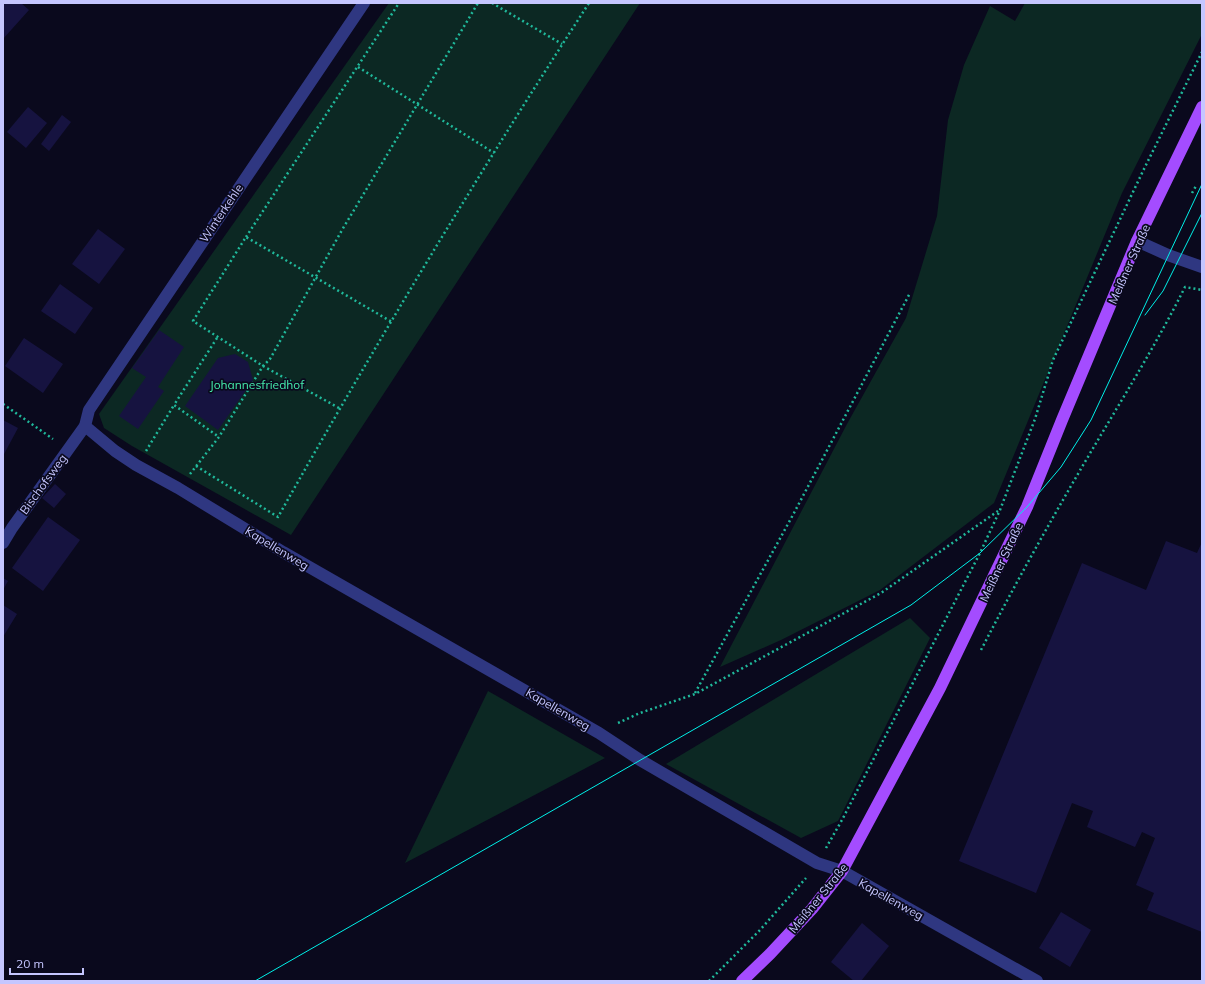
<svg xmlns="http://www.w3.org/2000/svg" width="1205" height="984" font-family="Mulish,sans-serif">
	<rect width="100%" height="100%" fill="#0a091d"/>
	<!-- green -->
	<g fill="#0c2823">
		<path d="M389,3H640L291,535L132,446L104,428L99,414Z"/>
		<path d="M1025,3H1202V34L1122,193L994,503L880,590L781,640L720,667L847,424L906,318L937,216L948,120L964,65L990,6L1015,21Z"/>
		<path d="M910,618L930,638L838,821L801,838L666,764Z"/>
		<path d="M488,691L605,758L405,863Z"/>
	</g>
	<!-- building -->
	<g fill="#161340">
		<path d="M3,3H21L29,10L3,39Z"/>
		<path d="M28,107L47,123L26,148L7,132Z"/>
		<path d="M62,115L71,122L49,151L41,144Z"/>
		<path d="M98,229L125,249L99,284L72,264Z"/>
		<path d="M60,284L93,308L75,334L41,311Z"/>
		<path d="M159,330L184,347L158,387L164,391L138,429L119,416L146,377L132,368Z"/>
		<path d="M24,338L63,364L43,393L5,366Z"/>
		<path d="M235,354L248,362L253,380L218,430L185,406L218,358Z"/>
		<path d="M3,420L18,428L3,456Z"/>
		<path d="M55,484L66,494L54,508L42,498Z"/>
		<path d="M48,517L80,540L43,591L12,568Z"/>
		<path d="M1166,541L1197,553L1202,542V932L1147,910L1154,893L1136,885L1155,838L1142,832L1135,847L1087,827L1093,811L1072,803L1036,893L959,861L1082,563L1146,590Z"/>
		<path d="M3,578L8,581L3,590Z"/>
		<path d="M3,605L17,614L3,637Z"/>
		<path d="M1061,912L1091,930L1070,967L1039,948Z"/>
		<path d="M862,923L889,946L861,981H854L831,962Z"/>
	</g>
	<g fill="none" stroke-linecap="round" stroke-linejoin="round">
		<!-- path -->
		<g stroke="#20b99b" stroke-width="2.5" stroke-dasharray="2 3" stroke-linecap="butt">
			<path d="M492,3L562,44"/>
			<path d="M358,67L494,153"/>
			<path d="M1192,193L1196,186"/>
			<path d="M246,237L399,3"/>
			<path d="M217,338L174,405L219,437"/>
			<path d="M3,404L53,439"/>
			<path d="M339,408L263,366L193,321L246,237L392,322"/>
			<path d="M146,451L174,405"/>
			<path d="M196,466L278,517C376,343 480,171 589,3"/>
			<path d="M190,474L219,437L263,366L270,359L342,230L478,3"/>
			<path d="M981,650C1013,588 1047,527 1082,467C1117,407 1154,349 1185,287L1202,290"/>
			<path d="M695,693L794,513L910,293"/>
			<path d="M618,723L640,713L695,694L881,593L998,511"/>
			<path d="M826,848L842,820L980,553L1000,510L1035,419L1053,360L1143,171L1202,52"/>
			<path d="M709,981L760,930L806,878"/>
		</g>
		<!-- minor -->
		<g stroke="#2f3781" stroke-width="12">
			<path d="M1137,241L1168,255L1202,267"/>
			<path d="M85,426L115,451L136,465L178,488L283,552L599,733L640,760L817,863L842,871L1037,981"/>
			<path d="M3,543L12,528L85,426L89,410L364,3"/>
		</g>
		<!-- major -->
		<path stroke="#a44cff" stroke-width="12" d="M742,981L770,954L812,909L842,871L940,688L1027,507L1062,420L1137,241L1202,107"/>
		<!-- tram -->
		<g stroke="#00f0e8" stroke-width="1">
			<path d="M1145,315L1163,291L1202,213"/>
			<path d="M255,981L911,605L980,553L1027,507L1061,467L1091,420L1202,184"/>
		</g>
	</g>
	<g text-anchor="middle" dominant-baseline="central" stroke-width="3.5" stroke-linejoin="round" paint-order="stroke">
		<!-- street labels -->
		<g font-size="12" fill="#c5c6ff" stroke="#0a091d">
			<text transform="translate(221 213) rotate(-56)">Winterkehle</text>
			<text transform="translate(1129 264) rotate(-66)">Meißner Straße</text>
			<text transform="translate(43 484) rotate(-54)">Bischofsweg</text>
			<text transform="translate(277 548) rotate(31)">Kapellenweg</text>
			<text transform="translate(1001 562) rotate(-65)">Meißner Straße</text>
			<text transform="translate(558 709) rotate(30)">Kapellenweg</text>
			<text transform="translate(818 898) rotate(-51)">Meißner Straße</text>
			<text transform="translate(891 899) rotate(29)">Kapellenweg</text>
		</g>
		<!-- park labels -->
		<g font-size="12" fill="#45ebac" stroke="#0a091d">
			<text x="257" y="384">Johannesfriedhof</text>
		</g>
	</g>
	<!-- border -->
	<rect width="1205" height="984" fill="none" stroke="#c5c6ff" stroke-width="8"/>
	<!-- scale -->
	<path d="M10 968v6h73v-6" fill="none" stroke="#c5c6ff" stroke-width="2"/>
	<text x="16" y="968" font-size="12" fill="#c5c6ff" stroke="#0a091d" stroke-width="3" paint-order="stroke">20 m</text>
</svg>
